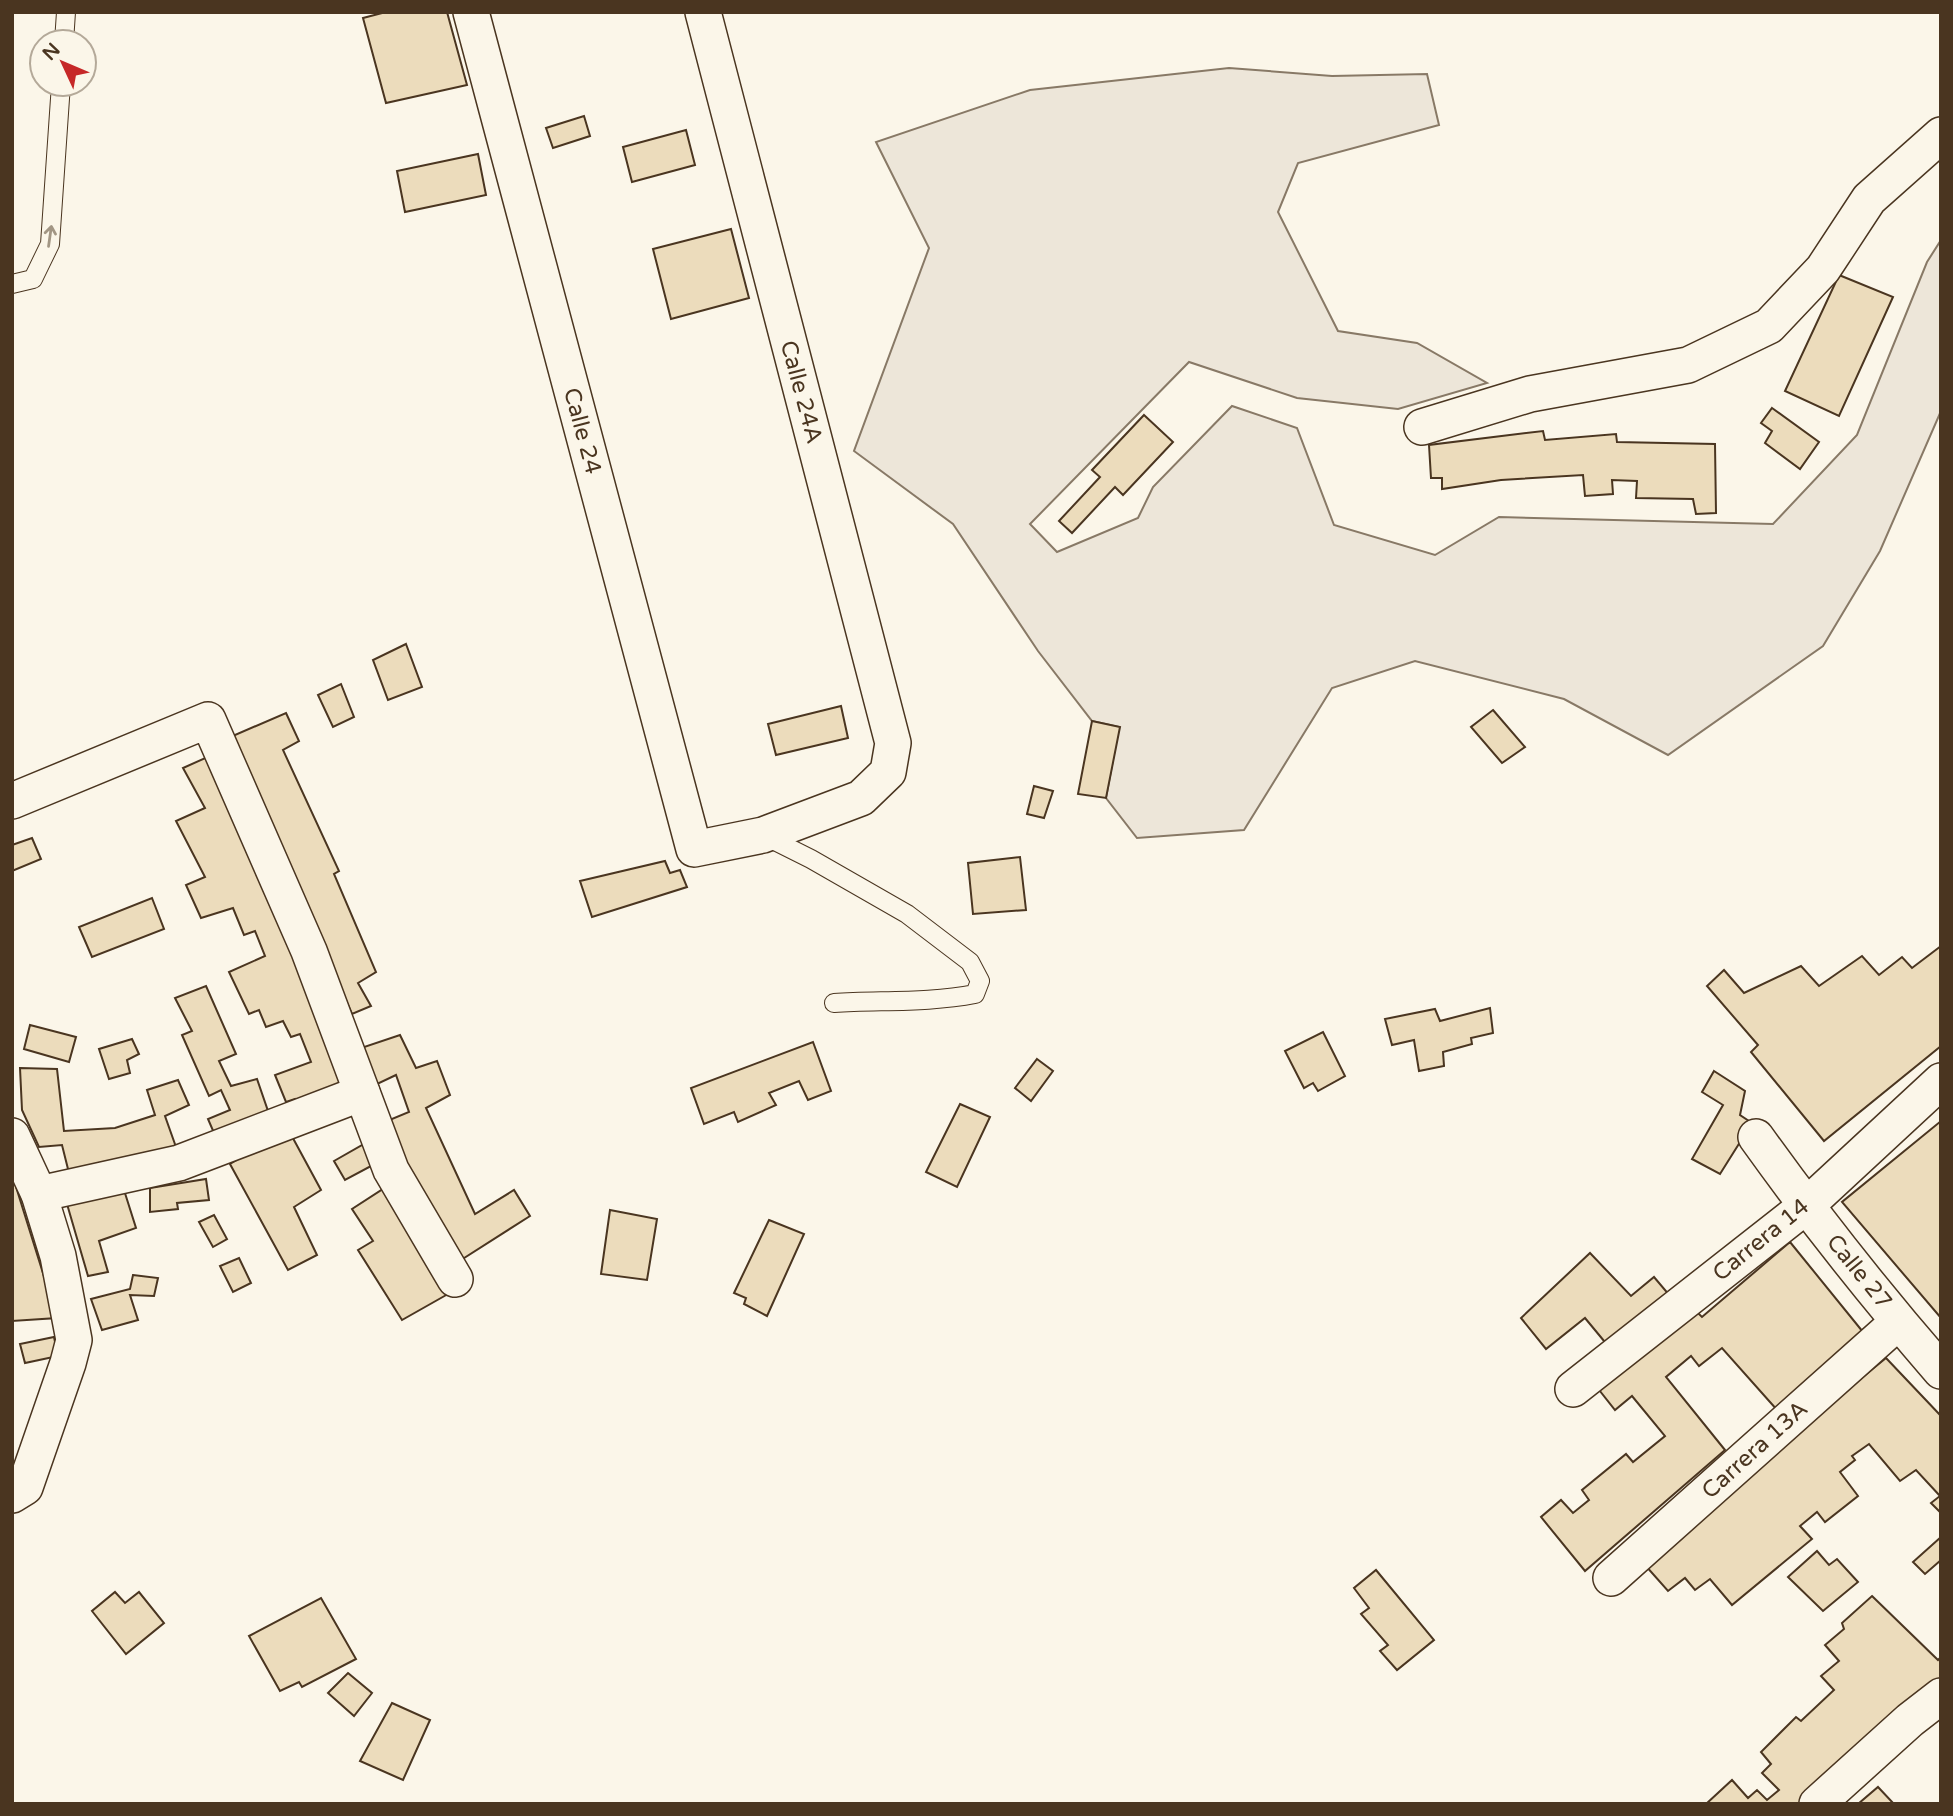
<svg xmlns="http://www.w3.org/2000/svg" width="1953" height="1816" font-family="'Varela Round',sans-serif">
	<rect width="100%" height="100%" fill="#fbf6e9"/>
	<!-- green -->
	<path fill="#ede6d9" stroke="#887966" stroke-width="2" d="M1229,68L1332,76L1427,74L1439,125L1298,163L1278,212L1338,331L1417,343L1487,383L1398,409L1297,398L1189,362L1030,524L1057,552L1138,518L1153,487L1232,406L1297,428L1334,525L1435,555L1499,517L1773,524L1857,435L1927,262L1941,240V411L1880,551L1823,646L1668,755L1564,699L1415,661L1332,688L1244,830L1137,838L1106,798L1119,727L1092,721L1038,651L953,524L854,451L929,248L876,142L1030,90Z"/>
	<!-- building -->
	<g fill="#ecdcbc" stroke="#4a3520" stroke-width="2">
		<path d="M386,12H447L467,85L386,103L363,18Z"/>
		<path d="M584,116L590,136L553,148L546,128Z"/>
		<path d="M686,130L695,165L632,182L623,147Z"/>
		<path d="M478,154L486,195L405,212L397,171Z"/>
		<path d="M731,229L749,298L671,319L653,249Z"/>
		<path d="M1839,275L1893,297L1839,416L1785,391Z"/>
		<path d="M1772,408L1819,442L1800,469L1765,443L1772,431L1761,423Z"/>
		<path d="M1144,415L1173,442L1123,495L1115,487L1072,533L1059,521L1100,477L1092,470Z"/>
		<path d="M1543,431L1545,440L1616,434L1617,442L1715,444L1716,513L1696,514L1693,499L1636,498L1637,481L1612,480L1613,494L1585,496L1583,475L1501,480L1442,489V478H1431L1429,445Z"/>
		<path d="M406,644L422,687L388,700L373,660Z"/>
		<path d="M341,684L354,717L333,727L318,695Z"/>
		<path d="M841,706L848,738L776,755L768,724Z"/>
		<path d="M1493,710L1525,747L1502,763L1471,727Z"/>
		<path d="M286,713L299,741L283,750L339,871L334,874L376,972L358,983L371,1006L352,1014L228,738Z"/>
		<path d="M1092,721L1120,727L1106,798L1078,794Z"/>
		<path d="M212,755L350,1087L300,1109L295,1099L286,1102L275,1075L311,1062L300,1034L291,1037L283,1021L266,1027L259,1010L249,1014L229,972L265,956L255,931L244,935L233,908L201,918L186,885L205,877L176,821L205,808L183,768Z"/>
		<path d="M1034,786L1053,791L1044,818L1027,814Z"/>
		<path d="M32,838L41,859L12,871V845Z"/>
		<path d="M1020,857L1026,910L973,914L968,863Z"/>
		<path d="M665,861L670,873L680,870L687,887L592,917L580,881Z"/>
		<path d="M152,898L164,929L92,957L79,927Z"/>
		<path d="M1941,946V1046L1824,1141L1751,1052L1758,1045L1707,986L1724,970L1744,993L1801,966L1819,986L1862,956L1879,975L1902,957L1912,968Z"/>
		<path d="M206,986L236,1054L219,1061L231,1086L257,1079L268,1111L214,1133L208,1119L230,1110L221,1090L209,1096L182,1035L192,1031L175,998Z"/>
		<path d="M1490,1008L1493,1033L1471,1038L1472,1044L1443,1052L1444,1066L1419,1071L1414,1040L1392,1045L1385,1019L1435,1009L1440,1021Z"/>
		<path d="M30,1025L76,1037L69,1062L24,1049Z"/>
		<path d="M1323,1032L1345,1076L1318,1091L1313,1083L1304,1088L1285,1051Z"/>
		<path d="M400,1035L416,1068L437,1061L450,1095L426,1108L475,1214L514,1190L530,1216L461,1260L439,1234L387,1121L409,1112L396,1075L373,1086L358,1049Z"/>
		<path d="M132,1039L139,1054L127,1060L130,1073L109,1079L99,1049Z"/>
		<path d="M813,1042L831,1091L808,1100L799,1081L769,1093L776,1105L738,1122L734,1112L704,1124L691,1088Z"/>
		<path d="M1037,1059L1053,1071L1031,1101L1015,1088Z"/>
		<path d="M20,1068L57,1069L64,1131L115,1128L155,1115L147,1090L178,1080L189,1105L165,1116L176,1147L69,1173L62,1145L39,1147L22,1110Z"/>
		<path d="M1714,1071L1745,1091L1740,1115L1752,1123L1720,1174L1692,1159L1723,1105L1702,1092Z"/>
		<path d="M960,1104L990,1117L957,1187L926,1172Z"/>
		<path d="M1941,1121V1318L1842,1202Z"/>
		<path d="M288,1129L321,1190L294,1207L317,1255L288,1270L230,1164Z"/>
		<path d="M364,1144L373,1165L345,1180L334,1161Z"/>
		<path d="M12,1174L57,1318L12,1321Z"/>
		<path d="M206,1179L209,1200L177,1203L178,1209L150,1212V1188Z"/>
		<path d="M383,1189L448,1294L402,1320L358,1250L373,1241L352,1209Z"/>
		<path d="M124,1190L136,1228L99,1241L108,1272L88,1276L67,1204Z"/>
		<path d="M610,1210L657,1219L647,1280L601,1274Z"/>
		<path d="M214,1215L227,1239L213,1247L199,1222Z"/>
		<path d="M769,1220L804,1234L767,1316L744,1304L746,1298L734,1293Z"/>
		<path d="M1790,1242L1863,1332L1778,1411L1722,1348L1699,1366L1691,1356L1666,1377L1725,1450L1585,1571L1541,1517L1561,1500L1573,1513L1589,1500L1582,1490L1626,1454L1633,1462L1665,1436L1632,1396L1615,1410L1596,1386L1698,1313L1702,1317Z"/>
		<path d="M1590,1253L1631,1296L1654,1277L1671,1297L1609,1347L1585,1318L1546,1349L1521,1318Z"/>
		<path d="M239,1258L251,1283L233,1292L220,1266Z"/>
		<path d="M133,1275L158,1278L154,1296L130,1295L138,1320L102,1330L91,1299L130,1289Z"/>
		<path d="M54,1337L58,1356L25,1363L20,1344Z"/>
		<path d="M1886,1358L1941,1416V1513L1931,1503L1940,1496L1916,1470L1900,1481L1869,1444L1852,1456L1855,1460L1840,1472L1858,1496L1825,1522L1817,1512L1800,1526L1812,1539L1732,1605L1710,1579L1695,1590L1685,1578L1668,1591L1645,1565L1749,1470Z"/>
		<path d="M1941,1537V1560L1925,1574L1913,1562Z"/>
		<path d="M1817,1551L1829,1565L1837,1559L1858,1582L1823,1611L1788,1577Z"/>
		<path d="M1376,1570L1434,1640L1397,1670L1380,1651L1388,1645L1361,1614L1369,1608L1354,1588Z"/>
		<path d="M115,1592L125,1603L139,1592L164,1623L126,1654L92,1611Z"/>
		<path d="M1872,1596L1938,1660L1941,1657V1686L1805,1804H1706L1732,1780L1748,1798L1757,1790L1767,1800L1779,1790L1762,1773L1771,1764L1761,1752L1796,1717L1801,1721L1834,1690L1821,1676L1839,1661L1825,1645L1844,1629L1842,1623Z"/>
		<path d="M321,1598L356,1659L302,1687L299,1682L280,1691L249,1636Z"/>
		<path d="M348,1673L372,1693L354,1716L328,1693Z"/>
		<path d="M392,1703L430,1720L403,1780L360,1761Z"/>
		<path d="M1878,1787L1894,1804H1858Z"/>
	</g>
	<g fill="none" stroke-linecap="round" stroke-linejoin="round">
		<defs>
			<g id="lane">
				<path d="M64,42L66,12"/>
				<path d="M12,284L33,279L50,244L61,84"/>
				<path d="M763,835L811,859L907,914L970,962L980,981L975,994C929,1003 880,1000 834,1003"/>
			</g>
			<g id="street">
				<path d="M471,12L694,849L763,835L861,798L888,772L893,743L703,12"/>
				<path d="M1422,427L1530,394L1688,365L1769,326L1823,269L1869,199L1941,135"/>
				<path d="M12,801L208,720L309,951L391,1170L455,1279"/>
				<path d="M12,1136L39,1194L58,1256L74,1340L68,1363L25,1487L12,1495"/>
				<path d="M1756,1137C1814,1218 1876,1296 1941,1371"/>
				<path d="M39,1194L179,1163L362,1093"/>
				<path d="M1573,1389L1806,1206L1941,1081"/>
				<path d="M1611,1578L1898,1322"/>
				<path d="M1817,1804L1910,1720L1941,1696"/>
			</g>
		</defs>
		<!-- lane casing -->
		<use href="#lane" stroke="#4a3520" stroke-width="20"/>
		<!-- street casing -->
		<use href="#street" stroke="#4a3520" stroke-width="38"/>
		<!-- lane -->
		<use href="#lane" stroke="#fbf6e9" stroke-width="18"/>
		<!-- street -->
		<use href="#street" stroke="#fbf6e9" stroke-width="35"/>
	</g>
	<!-- one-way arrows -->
	<defs><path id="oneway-shaft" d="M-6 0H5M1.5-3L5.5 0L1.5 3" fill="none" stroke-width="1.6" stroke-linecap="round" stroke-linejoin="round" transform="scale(1.75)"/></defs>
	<use stroke="#a29684" href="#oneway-shaft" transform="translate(50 236) rotate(-82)"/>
	<g text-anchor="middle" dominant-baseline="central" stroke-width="5" stroke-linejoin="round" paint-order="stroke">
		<!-- street labels -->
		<g font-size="23" fill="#4a3520" stroke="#fbf6e9">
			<text transform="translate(801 392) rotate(75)">Calle 24A</text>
			<text transform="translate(582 431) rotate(75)">Calle 24</text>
			<text transform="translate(1761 1240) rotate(-39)">Carrera 14</text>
			<text transform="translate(1859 1272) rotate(51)">Calle 27</text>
			<text transform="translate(1755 1450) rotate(-42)">Carrera 13A</text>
		</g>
	</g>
	<!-- border -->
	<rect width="1953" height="1816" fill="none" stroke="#4a3520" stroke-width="28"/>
	<!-- north arrow -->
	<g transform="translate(63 63) rotate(314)"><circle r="33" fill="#fbf6e9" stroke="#b4a999" stroke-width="2"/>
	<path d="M0-5L12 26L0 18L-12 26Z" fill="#c62828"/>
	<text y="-10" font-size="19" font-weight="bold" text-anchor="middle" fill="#4a3520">N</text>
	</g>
</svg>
